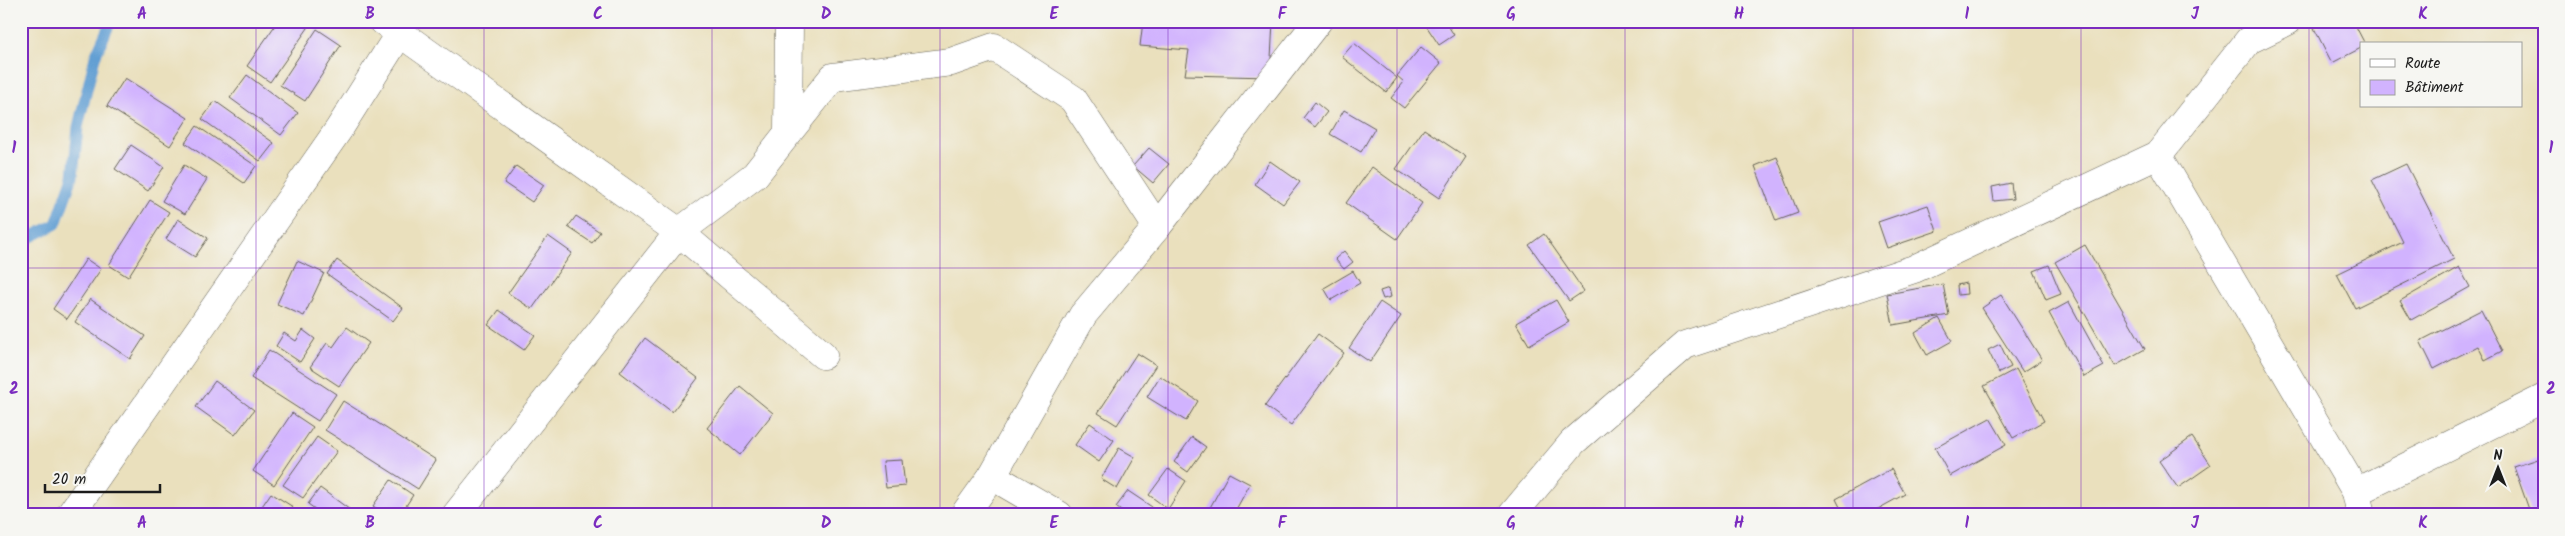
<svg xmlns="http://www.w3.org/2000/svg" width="2565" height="536" font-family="Kalam,sans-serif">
	<rect width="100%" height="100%" fill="#f6f6f2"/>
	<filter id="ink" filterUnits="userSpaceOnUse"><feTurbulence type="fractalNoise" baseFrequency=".02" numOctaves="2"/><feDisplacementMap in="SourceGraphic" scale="10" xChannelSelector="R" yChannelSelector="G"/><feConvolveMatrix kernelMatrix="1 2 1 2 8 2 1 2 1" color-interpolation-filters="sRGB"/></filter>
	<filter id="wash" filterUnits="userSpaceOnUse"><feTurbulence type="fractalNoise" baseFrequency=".0096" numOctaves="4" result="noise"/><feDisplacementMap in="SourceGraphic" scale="20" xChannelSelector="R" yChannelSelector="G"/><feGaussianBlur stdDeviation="1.12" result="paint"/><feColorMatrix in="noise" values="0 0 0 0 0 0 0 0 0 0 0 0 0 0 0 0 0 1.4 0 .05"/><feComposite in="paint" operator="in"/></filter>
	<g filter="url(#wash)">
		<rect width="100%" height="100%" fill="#eae0bd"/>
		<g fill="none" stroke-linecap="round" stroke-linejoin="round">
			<!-- stream -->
			<path stroke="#629fd3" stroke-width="11" d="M21,242L56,224L73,176L78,127L95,57L111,21"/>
		</g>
		<g id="blocks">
			<!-- building -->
			<g fill="#d1b3fe">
				<path d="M278,21H298L308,28L270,82L247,66Z"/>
				<path d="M1143,21H1273L1270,77L1185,75L1189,50L1140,46Z"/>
				<path d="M1423,21H1445L1454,35L1439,45Z"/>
				<path d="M2326,21H2353L2365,44H2361V48L2332,63L2314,28Z"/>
				<path d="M317,29L341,45L305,101L280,85Z"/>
				<path d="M1354,43L1397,78L1386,92L1342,57Z"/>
				<path d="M1421,47L1441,63L1404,108L1391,98L1404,82L1397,76Z"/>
				<path d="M247,75L298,113L281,135L230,98Z"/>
				<path d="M125,78L188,118L170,146L107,106Z"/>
				<path d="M215,101L274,143L260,161L202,119Z"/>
				<path d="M1315,102L1327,112L1315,127L1303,118Z"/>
				<path d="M1344,110L1375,128L1361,152L1330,134Z"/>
				<path d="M197,126L256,166L244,183L185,143Z"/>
				<path d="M1424,129L1466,157L1439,198L1396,169Z"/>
				<path d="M131,145L164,167L148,191L115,169Z"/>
				<path d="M1149,148L1169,164L1153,183L1133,166Z"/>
				<path d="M1777,157L1798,213L1776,221L1755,166Z"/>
				<path d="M1270,161L1300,182L1283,204L1255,184Z"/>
				<path d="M2406,164L2454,259L2355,308L2337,274L2403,242L2372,180Z"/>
				<path d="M184,165L207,179L185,214L162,201Z"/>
				<path d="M516,166L544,185L532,202L504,183Z"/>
				<path d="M1372,167L1422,203L1397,239L1346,203Z"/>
				<path d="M2011,183L2013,199L1994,201L1992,187Z"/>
				<path d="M150,200L169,212L128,277L109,265Z"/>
				<path d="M1928,205L1937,231L1887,248L1878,222Z"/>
				<path d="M576,216L600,232L592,243L568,227Z"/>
				<path d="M178,219L208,238L195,257L166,239Z"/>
				<path d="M1544,234L1584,291L1569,301L1529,245Z"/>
				<path d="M548,236L572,253L532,309L508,293Z"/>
				<path d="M2085,245L2145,349L2115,366L2055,262Z"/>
				<path d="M1344,251L1353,262L1344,269L1335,259Z"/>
				<path d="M86,259L101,269L67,319L53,309Z"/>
				<path d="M337,260L403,308L393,321L327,274Z"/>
				<path d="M297,261L324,273L304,316L277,304Z"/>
				<path d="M2049,265L2061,294L2046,300L2034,271Z"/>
				<path d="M2459,267L2470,287L2411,320L2400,301Z"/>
				<path d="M1353,271L1360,283L1331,300L1324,288Z"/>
				<path d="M1966,283L1967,294L1958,295L1957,285Z"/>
				<path d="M1943,284L1949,315L1893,325L1887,294Z"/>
				<path d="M1389,288L1391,297L1383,299L1380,291Z"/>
				<path d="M2001,295L2042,360L2023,372L1982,308Z"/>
				<path d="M90,299L145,336L130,359L75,322Z"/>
				<path d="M1556,300L1569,322L1529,345L1516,323Z"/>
				<path d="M1380,302L1401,316L1370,362L1349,348Z"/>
				<path d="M2069,302L2104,366L2084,377L2049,313Z"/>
				<path d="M499,310L535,335L524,350L488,325Z"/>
				<path d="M2481,310L2502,351L2485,360L2478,346L2434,369L2420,341Z"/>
				<path d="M1939,318L1952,341L1927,355L1915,333Z"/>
				<path d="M347,327L369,343L339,386L310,367L327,343L333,347Z"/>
				<path d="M303,330L315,339L300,362L276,346L284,333L296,341Z"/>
				<path d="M1318,334L1344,353L1291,425L1265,406Z"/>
				<path d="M645,338L698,378L672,412L620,372Z"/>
				<path d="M2000,344L2011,367L1999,373L1988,350Z"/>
				<path d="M269,350L336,394L318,421L251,378Z"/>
				<path d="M1137,353L1156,365L1117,425L1098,413Z"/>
				<path d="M2016,369L2044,421L2013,438L1984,386Z"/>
				<path d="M1160,376L1198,401L1186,421L1147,397Z"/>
				<path d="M215,381L254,410L235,435L196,407Z"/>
				<path d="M740,386L773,413L740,455L707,428Z"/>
				<path d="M343,401L436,460L418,489L325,430Z"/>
				<path d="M292,413L313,427L274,485L253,471Z"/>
				<path d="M1990,418L2006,445L1950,476L1935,448Z"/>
				<path d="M1090,423L1114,440L1099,462L1075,445Z"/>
				<path d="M317,437L337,451L303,498L283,485Z"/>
				<path d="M1192,437L1206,447L1188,472L1174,462Z"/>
				<path d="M2192,437L2211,465L2178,488L2159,461Z"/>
				<path d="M1119,448L1135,457L1117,489L1101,479Z"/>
				<path d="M2544,457V515H2531L2514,467Z"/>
				<path d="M902,460L905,486L886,488L883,461Z"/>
				<path d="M1168,469L1186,481L1168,509L1149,495Z"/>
				<path d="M1891,469L1905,494L1867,515H1844L1836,499Z"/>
				<path d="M1229,473L1250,484L1233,515H1210L1207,513Z"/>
				<path d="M391,480L413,495L400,515H386L373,506Z"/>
				<path d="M320,488L357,515H323L308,504Z"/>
				<path d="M1128,491L1152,507L1146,515H1126L1116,507Z"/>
				<path d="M271,493L293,507L287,515H256Z"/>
			</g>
		</g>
	</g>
	<g filter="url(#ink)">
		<use href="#blocks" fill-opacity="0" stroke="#646154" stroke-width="1"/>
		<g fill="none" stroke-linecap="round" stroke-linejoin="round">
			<defs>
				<g id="minor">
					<path d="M383,21L679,232L823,355"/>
					<path d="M788,133L833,77L951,62L994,47L1073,99L1157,227"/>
					<path d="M2158,155L2356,492L2361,515"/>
					<path d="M992,476L1059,515"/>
					<path d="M2356,492L2544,398"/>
					<path d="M70,515L339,129L401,31"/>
					<path d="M456,515L679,232L755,175L788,133L789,21"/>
					<path d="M964,515L992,476L1083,315L1157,227L1318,21"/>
					<path d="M1512,515L1573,442L1685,345L1914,269L2158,155L2249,40L2288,21"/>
				</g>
			</defs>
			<!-- minor casing -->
			<use href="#minor" stroke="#646154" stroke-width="29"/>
			<!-- minor -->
			<use href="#minor" stroke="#fff" stroke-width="28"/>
		</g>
	</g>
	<!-- grid -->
	<path fill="none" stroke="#7b2cbf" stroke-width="1" stroke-opacity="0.55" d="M256,21V515M484,21V515M712,21V515M940,21V515M1168,21V515M1397,21V515M1625,21V515M1853,21V515M2081,21V515M2309,21V515M21,268H2544"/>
	<!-- margin -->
	<rect width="2565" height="536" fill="none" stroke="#f6f6f2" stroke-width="55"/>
	<!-- legend -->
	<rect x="2360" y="42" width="162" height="65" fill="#f6f6f2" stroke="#9f9f9c"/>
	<rect x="2370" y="59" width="25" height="8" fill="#ffffff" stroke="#9f9f9c"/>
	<text x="2405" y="68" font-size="15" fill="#1c1c1c">Route</text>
	<rect x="2370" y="80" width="25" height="15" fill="#d1b3fe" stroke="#9f9f9c"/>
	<text x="2405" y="92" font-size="15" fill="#1c1c1c">Bâtiment</text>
	<!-- north arrow -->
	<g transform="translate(2498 468)" stroke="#f6f6f2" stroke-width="4" paint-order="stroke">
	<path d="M0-4L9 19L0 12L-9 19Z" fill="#1c1c1c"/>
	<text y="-8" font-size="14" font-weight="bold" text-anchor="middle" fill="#1c1c1c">N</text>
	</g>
	<!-- scale -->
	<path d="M45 484v8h115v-8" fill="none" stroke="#1c1c1c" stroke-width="2.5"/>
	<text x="52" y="484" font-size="15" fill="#1c1c1c" stroke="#f6f6f2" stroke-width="4" paint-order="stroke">20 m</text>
	<rect x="28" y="28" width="2510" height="480" fill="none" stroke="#7b2cbf" stroke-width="2"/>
	<g font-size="16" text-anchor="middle" font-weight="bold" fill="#7b2cbf">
		<text x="142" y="19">A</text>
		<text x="370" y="19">B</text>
		<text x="598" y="19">C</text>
		<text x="826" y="19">D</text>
		<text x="1054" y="19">E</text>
		<text x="1282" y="19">F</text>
		<text x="1511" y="19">G</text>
		<text x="1739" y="19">H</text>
		<text x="1967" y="19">I</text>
		<text x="2195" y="19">J</text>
		<text x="2423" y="19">K</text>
		<text x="14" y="153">1</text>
		<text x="2551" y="153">1</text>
		<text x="14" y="394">2</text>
		<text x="2551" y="394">2</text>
		<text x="142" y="528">A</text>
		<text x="370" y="528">B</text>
		<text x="598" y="528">C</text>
		<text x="826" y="528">D</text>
		<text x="1054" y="528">E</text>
		<text x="1282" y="528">F</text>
		<text x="1511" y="528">G</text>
		<text x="1739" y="528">H</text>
		<text x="1967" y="528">I</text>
		<text x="2195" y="528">J</text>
		<text x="2423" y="528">K</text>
	</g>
</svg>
